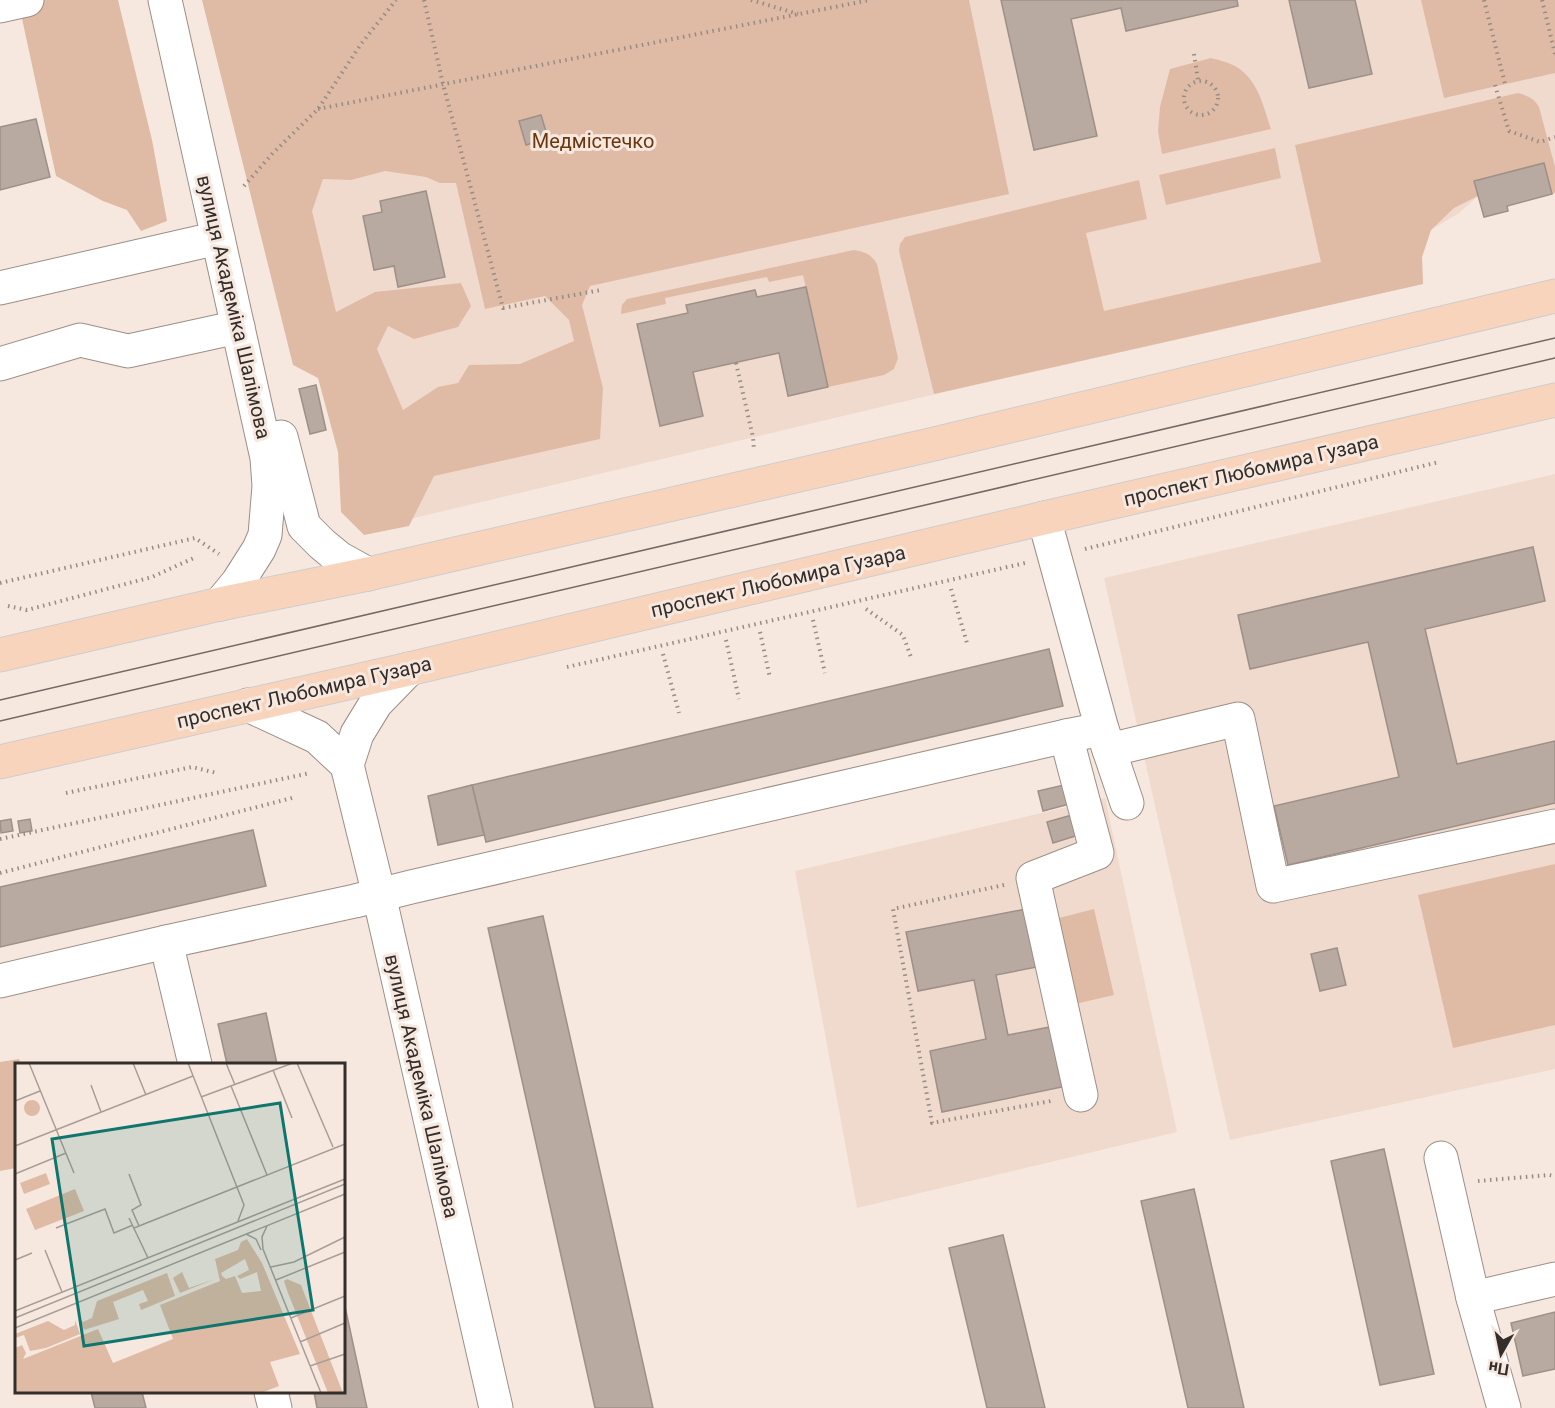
<svg xmlns="http://www.w3.org/2000/svg" width="1555" height="1408" font-family="Roboto,sans-serif">
	<rect width="100%" height="100%" fill="#f7e8df"/>
	<!-- built -->
	<g fill="#f0dacd">
		<path d="M236,0H1555V193L1552,194L1544,163L1474,181L1478,196L1459,213L1431,230L1422,257L1423,284L923,397L368,529Z"/>
		<path d="M1555,474V1069L1230,1140L1104,578Z"/>
		<path d="M1105,798L1177,1132L857,1208L795,871Z"/>
	</g>
	<!-- green -->
	<g fill="#dfbba5" fill-rule="evenodd">
		<path d="M18,0H118L152,140L167,221L141,231L127,210L103,201L56,176Z"/>
		<path d="M202,0H969L1009,194L590,286L582,305L603,388L600,439L434,476L409,526L364,535L341,512L338,452L318,378L293,365ZM385,171L426,177L440,183H456L485,309L545,296L569,320L574,341L520,364L469,365L458,383L438,387L403,410L377,349L388,326L414,339L458,327L471,306L461,283L375,292L336,312L312,211L323,179L351,180Z"/>
		<path d="M1421,0H1555V73L1444,98Z"/>
		<path d="M1211,58C1218,60 1227,62 1233,65C1258,78 1263,105 1271,129L1162,154L1158,131L1160,107L1170,69Z"/>
		<path d="M1518,93C1528,96 1534,98 1539,107L1555,167V193L1552,194L1544,163L1474,181L1478,196L1454,208L1431,230L1422,257L1423,284L934,394L899,251L900,244L905,237L1139,180L1147,219L1086,233L1104,311L1321,262L1295,145Z"/>
		<path d="M1275,148L1281,178L1166,205L1159,175Z"/>
		<path d="M854,250C865,252 871,254 877,264L898,358L894,369L884,375L828,387L803,275L769,282L767,277L665,298L666,304L621,314L622,305L627,299Z"/>
		<path d="M1555,864V1025L1453,1048L1418,895Z"/>
		<path d="M1094,909L1114,995L1075,1004L1055,919Z"/>
		<path d="M19,1059L21,1064H16V1168L0,1171V1062Z"/>
	</g>
	<!-- building -->
	<g fill="#b8aaa1" stroke="#9e9088" stroke-width="1.5">
		<path d="M1001,0H1237L1238,6L1126,31L1121,8L1071,19L1097,136L1034,150Z"/>
		<path d="M1289,0H1355L1372,74L1309,88Z"/>
		<path d="M541,115L548,138L526,145L519,121Z"/>
		<path d="M36,119L50,177L0,190V127Z"/>
		<path d="M1544,163L1552,194L1507,206L1508,211L1484,217L1474,181Z"/>
		<path d="M426,191L445,277L398,287L394,266L374,270L363,216L382,212L380,201Z"/>
		<path d="M806,287L828,387L788,396L779,353L693,372L703,416L660,426L637,324L688,313L686,305L755,290L757,297Z"/>
		<path d="M316,385L326,430L310,434L299,389Z"/>
		<path d="M1533,547L1545,601L1425,629L1457,764L1555,741V803L1288,865L1274,806L1399,777L1368,642L1250,669L1238,615Z"/>
		<path d="M1049,649L1063,706L486,842L472,785Z"/>
		<path d="M1073,783L1077,802L1043,811L1038,791Z"/>
		<path d="M472,785L484,835L438,845L428,796Z"/>
		<path d="M1079,813L1085,833L1053,843L1047,822Z"/>
		<path d="M11,819L13,831L1,833L0,821Z"/>
		<path d="M30,819L32,831L20,833L18,821Z"/>
		<path d="M253,830L266,886L0,947V887Z"/>
		<path d="M1026,909L1037,967L996,975L1008,1035L1050,1027L1062,1087L942,1112L930,1051L986,1039L974,980L918,991L906,932Z"/>
		<path d="M543,916L653,1408H595L488,928Z"/>
		<path d="M1337,948L1346,985L1320,991L1311,954Z"/>
		<path d="M266,1013L277,1064H227L218,1024Z"/>
		<path d="M1384,1149L1434,1374L1380,1385L1331,1161Z"/>
		<path d="M1194,1189L1244,1408H1188L1141,1201Z"/>
		<path d="M1003,1235L1045,1408H987L949,1248Z"/>
		<path d="M344,1302L367,1408H317L314,1392H344Z"/>
		<path d="M1555,1312V1369L1523,1376L1511,1323Z"/>
		<path d="M91,1392H142L146,1408H95Z"/>
	</g>
	<g fill="none" stroke-linecap="round" stroke-linejoin="round">
		<defs>
			<g id="minor">
				<path d="M165,0L267,458L269,486L265,535L259,549L238,582L220,604"/>
				<path d="M0,6L27,0"/>
				<path d="M0,288L218,238"/>
				<path d="M0,364L80,340L128,351L238,327"/>
				<path d="M281,437L304,526L322,544L339,558L368,574"/>
				<path d="M1044,518L1102,729L1127,803"/>
				<path d="M409,669L376,703L357,734L347,765L379,895L496,1408"/>
				<path d="M248,705L317,737L347,765"/>
				<path d="M1066,736L1097,853L1033,878L1081,1095"/>
				<path d="M1109,750L1238,719L1273,886L1555,826"/>
				<path d="M166,942L195,1064"/>
				<path d="M0,981L166,942L355,901L411,887L1066,736L1102,729"/>
				<path d="M1441,1158L1473,1298L1504,1408"/>
				<path d="M1473,1298L1555,1279"/>
				<path d="M271,1392L275,1408"/>
			</g>
			<g id="major">
				<path d="M0,655L220,604L368,574L934,444L1555,296"/>
				<path d="M0,762L409,669L1044,518L1555,400"/>
			</g>
		</defs>
		<!-- minor casing -->
		<use href="#minor" stroke="#9d8f87" stroke-width="35"/>
		<!-- major casing -->
		<use href="#major" stroke="#cecdcc" stroke-width="35"/>
		<!-- path -->
		<g stroke="#968c86" stroke-width="4" stroke-dasharray="1.5 4.5" stroke-linecap="butt">
			<path d="M424,0L443,84L503,308L601,290"/>
			<path d="M751,0L798,14"/>
			<path d="M1484,0L1505,84"/>
			<path d="M1542,0L1555,54"/>
			<path d="M1194,54L1198,80"/>
			<circle cx="1201" cy="98" r="17"/>
			<path d="M1495,85L1509,131L1540,142L1555,137"/>
			<path d="M318,109L870,0"/>
			<path d="M244,186L273,153L318,109L361,44L396,0"/>
			<path d="M736,363L753,437L754,450"/>
			<path d="M1085,549L1439,462"/>
			<path d="M0,583L195,538L219,554"/>
			<path d="M951,589L967,643"/>
			<path d="M8,606L27,610L152,577L196,557"/>
			<path d="M866,609L903,635L912,660"/>
			<path d="M813,620L825,673"/>
			<path d="M760,632L770,678"/>
			<path d="M726,640L739,699"/>
			<path d="M663,654L679,713"/>
			<path d="M567,667L1025,563"/>
			<path d="M66,793L192,767L217,773"/>
			<path d="M0,839L310,773"/>
			<path d="M0,873L292,798"/>
			<path d="M1004,885L893,909L932,1123L1051,1101"/>
			<path d="M1478,1181L1549,1175L1555,1176"/>
		</g>
		<!-- minor -->
		<use href="#minor" stroke="#fff" stroke-width="33"/>
		<!-- major -->
		<use href="#major" stroke="#f9d4bc" stroke-width="33"/>
		<!-- tram -->
		<g stroke="#726964" stroke-width="1.5">
			<path d="M0,700L1555,338"/>
			<path d="M0,721L1555,358"/>
		</g>
	</g>
	<g text-anchor="middle" dominant-baseline="central" stroke-width="6" stroke-linejoin="round" paint-order="stroke">
		<!-- park labels -->
		<g font-size="20" fill="#6a370f" stroke="#f7e8df">
			<text x="593" y="141">Медмістечко</text>
		</g>
		<!-- street labels -->
		<g font-size="20" fill="#342e2b" stroke="#f7e8df">
			<text transform="translate(234 307) rotate(77)">вулиця Академіка Шалімова</text>
			<text transform="translate(1251 470) rotate(-13)">проспект Любомира Гузара</text>
			<text transform="translate(778 581) rotate(-13)">проспект Любомира Гузара</text>
			<text transform="translate(304 692) rotate(-13)">проспект Любомира Гузара</text>
			<text transform="translate(422 1086) rotate(77)">вулиця Академіка Шалімова</text>
		</g>
	</g>
	<!-- overview -->
	<g transform="translate(15 1063)">
		<rect width="330" height="330" fill="#f7e8df"/>
		<path d="M9 45a8 8 0 1 1 16 0a8 8 0 1 1-16 0ZM31,110L35,121L9,131L5,120ZM60,126L69,148L20,167L11,146ZM232,176L247,200L285,291L255,299L264,323L246,330H0V285L7,282L11,290L8,296L83,266L98,300L158,276L145,242L205,218L200,196L223,187L226,179ZM230,196L234,207L222,213L225,216L242,209L246,228L227,230L220,213L211,216L207,213L206,210ZM167,209L174,225L200,216L165,230L158,215ZM152,210L160,233L126,247L124,241L133,238L128,227L98,239L104,256L69,267L64,255L68,259L77,255L82,238ZM272,216L286,222L328,330H313L273,230L269,218ZM60,257L65,271L31,285L15,288L9,272L0,275V271L33,258L49,267L60,262Z" fill="#dfbba5" fill-rule="evenodd"/>
		<path fill="none" stroke="#a99e97" stroke-width="1.5" d="M14,0L59,110M118,0L131,32M173,0L229,142L223,158M211,0L220,22M282,0L318,84M258,7L277,55M76,22L86,49M216,23L252,112M186,34L278,0M0,38L25,28M0,83L178,13M0,111L51,90M114,111L126,142L117,147L124,163M114,155L133,195M252,163L247,174L248,186L306,330M41,165L90,146L99,170L118,162M119,165L330,81M231,171L241,176L246,187M30,187L47,229M0,197L17,190M256,204L279,199L330,174M261,217L330,189M0,248L330,116M0,255L330,121M276,255L330,233M0,265L330,131M285,279L330,260M295,303L330,291"/>
		<path fill="#0f766e" fill-opacity="0.15" stroke="#0f766e" stroke-width="3" d="M265,40L298,247L69,283L37,76Z"/>
		<rect width="330" height="330" fill="none" stroke="#342e2b" stroke-width="3"/>
	</g>
	<!-- north arrow -->
	<g transform="translate(1501 1354) rotate(189)" stroke="#f7e8df" stroke-width="4.5" paint-order="stroke">
	<path d="M0-4.5L10 22L0 15L-10 22Z" fill="#342e2b"/>
	<text y="-9" font-size="16" font-weight="bold" text-anchor="middle" fill="#342e2b">Пн</text>
	</g>
</svg>
